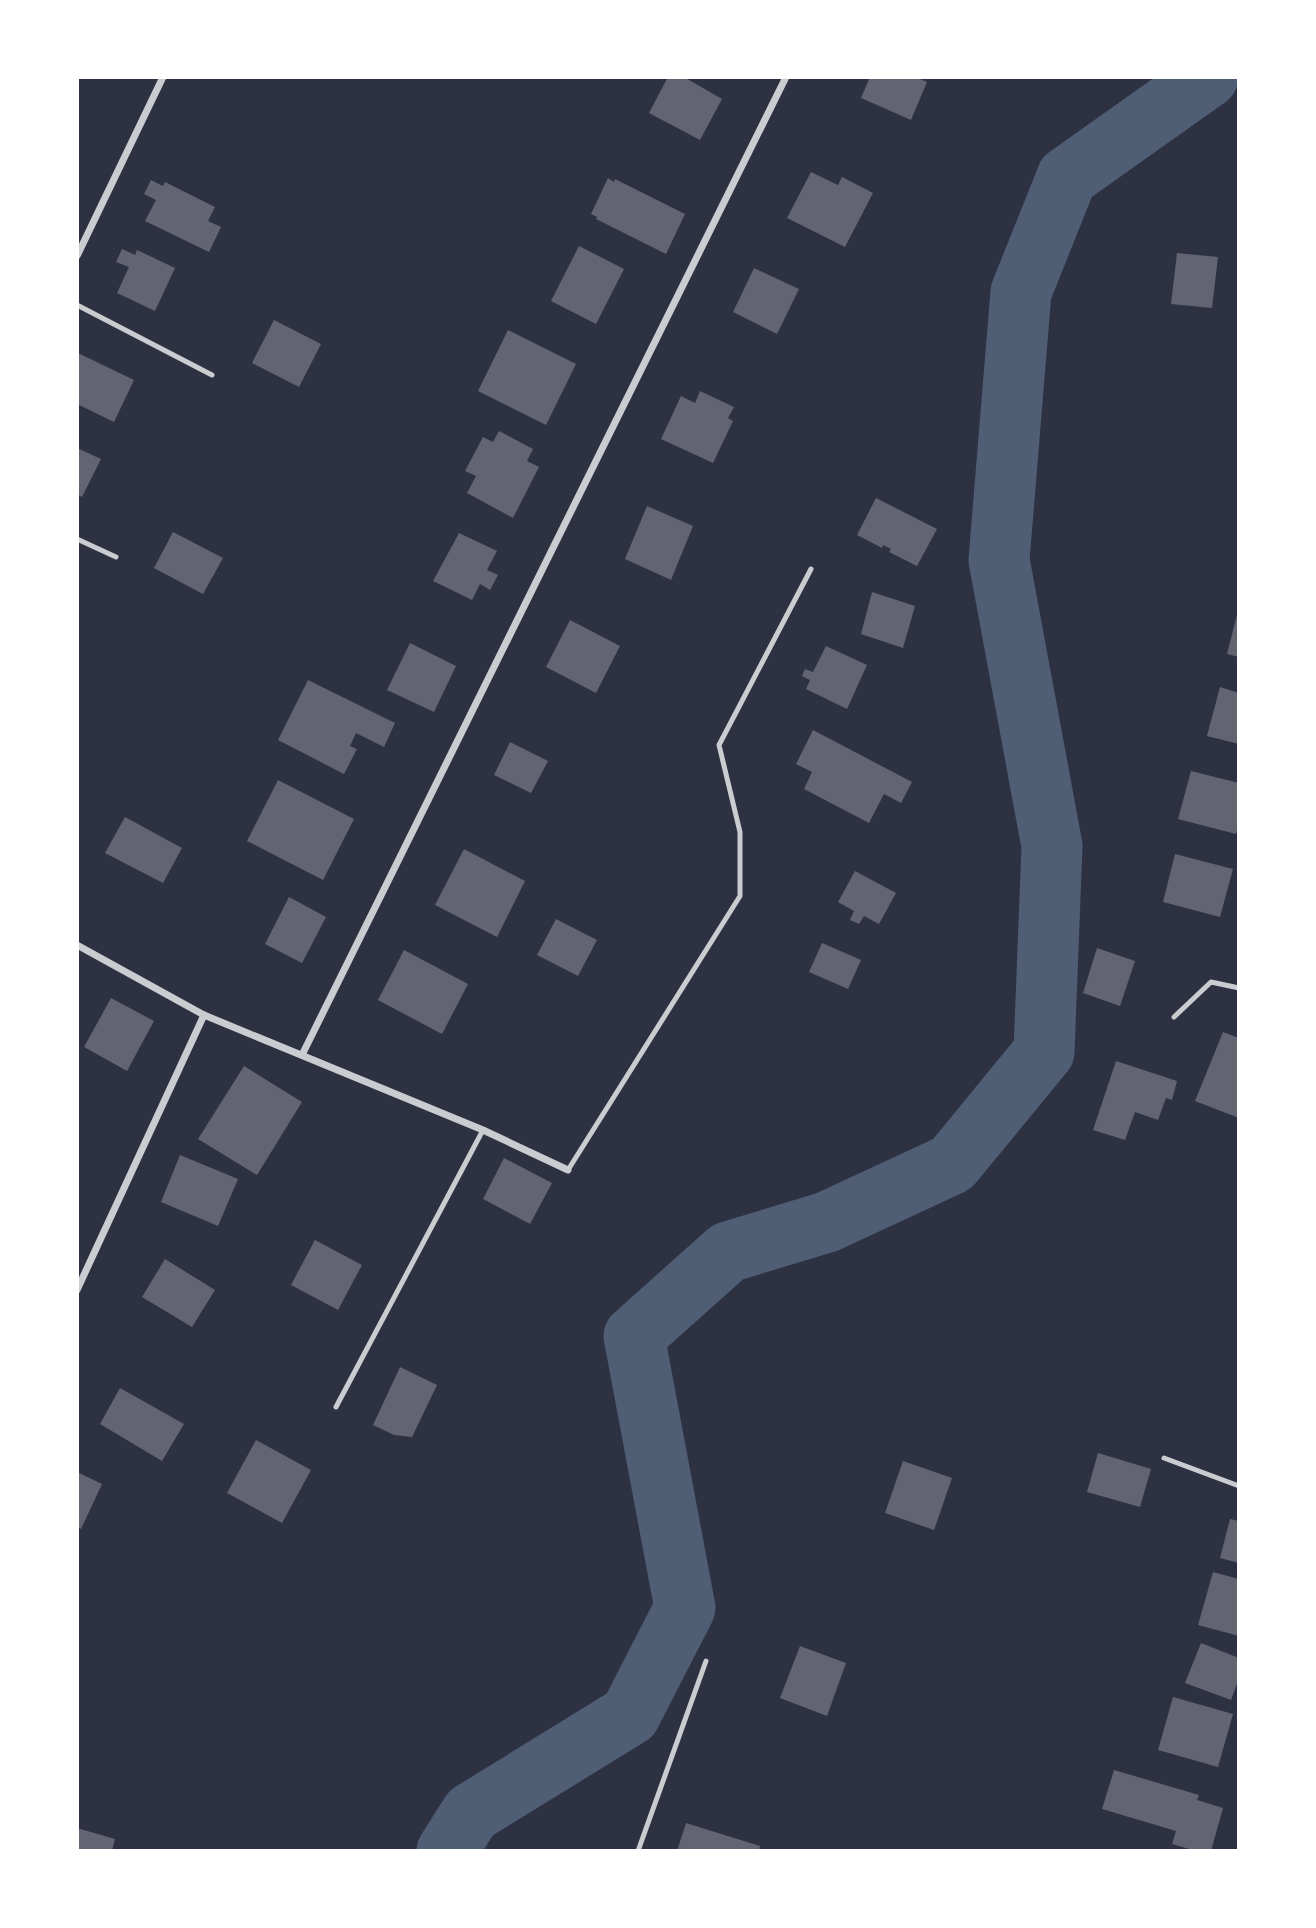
<svg xmlns="http://www.w3.org/2000/svg" width="1316" height="1928" font-family="Helvetica,sans-serif">
	<rect width="100%" height="100%" fill="#2d3142"/>
	<g fill="none" stroke-linecap="round" stroke-linejoin="round">
		<!-- river -->
		<path stroke="#4f5d75" stroke-width="61" d="M447,1851L471,1813L630,1715L685,1608L634,1336L728,1252L827,1222L952,1164L1044,1052L1052,846L999,560L1021,292L1067,177L1208,77"/>
	</g>
	<!-- building -->
	<g fill="#626471">
		<path d="M668,77H684L722,99L700,140L649,113Z"/>
		<path d="M870,77H915L927,82L911,120L861,98Z"/>
		<path d="M811,172L838,185L842,177L873,193L845,247L787,218Z"/>
		<path d="M608,178L614,182L615,179L685,214L666,254L596,219L597,217L591,214Z"/>
		<path d="M151,180L163,186L165,182L215,207L208,221L221,227L209,252L145,221L156,200L144,194Z"/>
		<path d="M579,246L624,269L596,324L551,301Z"/>
		<path d="M122,249L135,255L137,250L175,268L155,311L117,293L129,267L116,262Z"/>
		<path d="M1177,253L1218,257L1212,308L1171,304Z"/>
		<path d="M754,268L799,289L777,334L733,312Z"/>
		<path d="M274,320L321,344L299,387L252,363Z"/>
		<path d="M508,330L576,364L546,425L478,391Z"/>
		<path d="M78,353L134,380L114,422L77,404Z"/>
		<path d="M700,391L734,407L728,418L733,421L713,463L661,439L681,396L695,403Z"/>
		<path d="M499,431L533,449L527,461L539,467L513,518L467,493L476,476L465,471L483,437L493,442Z"/>
		<path d="M77,448L101,459L82,497L77,494Z"/>
		<path d="M876,498L937,529L917,566L889,552L891,549L883,545L882,548L857,535Z"/>
		<path d="M647,506L693,526L671,580L625,559Z"/>
		<path d="M173,532L223,558L203,594L154,568Z"/>
		<path d="M459,533L497,551L487,570L498,575L490,590L480,584L472,600L433,581Z"/>
		<path d="M872,592L915,606L903,648L861,634Z"/>
		<path d="M1238,611H1239V657L1227,654Z"/>
		<path d="M570,620L620,646L596,693L546,667Z"/>
		<path d="M410,643L456,666L434,712L387,690Z"/>
		<path d="M826,646L867,665L847,709L806,689L810,680L802,676L805,669L813,672Z"/>
		<path d="M308,680L395,723L384,747L356,733L350,746L357,749L344,774L278,740Z"/>
		<path d="M1220,687L1239,693V744L1207,736Z"/>
		<path d="M813,730L912,782L901,803L884,794L869,823L804,789L812,772L796,764Z"/>
		<path d="M510,742L548,761L531,793L494,775Z"/>
		<path d="M1191,771L1239,783V822L1236,834L1178,819Z"/>
		<path d="M278,780L354,819L323,880L247,841Z"/>
		<path d="M125,817L182,848L163,883L105,853Z"/>
		<path d="M464,849L525,881L497,937L435,905Z"/>
		<path d="M1175,854L1233,869L1220,917L1163,902Z"/>
		<path d="M855,871L896,893L879,924L864,916L859,924L850,920L854,911L838,902Z"/>
		<path d="M289,897L326,917L302,963L265,944Z"/>
		<path d="M556,919L597,940L578,976L537,955Z"/>
		<path d="M822,943L861,960L848,989L809,972Z"/>
		<path d="M1097,948L1135,961L1120,1006L1083,993Z"/>
		<path d="M404,950L468,984L442,1034L378,1000Z"/>
		<path d="M111,998L154,1021L127,1071L84,1047Z"/>
		<path d="M1223,1032L1239,1038V1118L1195,1101Z"/>
		<path d="M1116,1061L1177,1081L1172,1100L1166,1098L1158,1120L1135,1112L1125,1140L1093,1130Z"/>
		<path d="M244,1066L302,1102L257,1175L198,1139Z"/>
		<path d="M180,1155L238,1179L218,1226L161,1202Z"/>
		<path d="M504,1158L552,1183L530,1224L483,1199Z"/>
		<path d="M315,1240L362,1265L338,1310L291,1285Z"/>
		<path d="M165,1259L215,1290L192,1327L142,1297Z"/>
		<path d="M400,1367L437,1385L412,1437L394,1435L373,1425Z"/>
		<path d="M120,1388L184,1424L162,1461L100,1424Z"/>
		<path d="M256,1440L311,1470L282,1523L227,1493Z"/>
		<path d="M1098,1453L1151,1469L1140,1507L1087,1492Z"/>
		<path d="M903,1461L952,1478L934,1530L885,1513Z"/>
		<path d="M77,1472L102,1484L81,1529L77,1527Z"/>
		<path d="M1230,1519L1239,1521V1563L1220,1558Z"/>
		<path d="M1213,1572L1239,1579V1636L1198,1625Z"/>
		<path d="M1201,1643L1239,1658V1678L1231,1700L1185,1683Z"/>
		<path d="M800,1646L846,1663L827,1716L780,1698Z"/>
		<path d="M1173,1697L1233,1714L1218,1767L1158,1750Z"/>
		<path d="M1114,1770L1199,1795L1197,1800L1223,1808L1211,1851H1196L1172,1844L1176,1831L1102,1809Z"/>
		<path d="M686,1823L760,1846L759,1851H677Z"/>
		<path d="M77,1828L115,1839L112,1851H77Z"/>
	</g>
	<g fill="none" stroke-linecap="round" stroke-linejoin="round">
		<!-- service -->
		<g stroke="#caccd0" stroke-width="5">
			<path d="M77,305L212,375"/>
			<path d="M77,539L116,557"/>
			<path d="M1174,1017L1211,982L1239,988"/>
			<path d="M568,1170L740,896V832L719,745L811,569"/>
			<path d="M336,1407L483,1130"/>
			<path d="M1164,1458L1239,1486"/>
			<path d="M638,1851L706,1661"/>
		</g>
		<!-- minor -->
		<g stroke="#caccd0" stroke-width="7">
			<path d="M77,256L163,77"/>
			<path d="M77,945L204,1015L483,1130L568,1170"/>
			<path d="M302,1055L786,77"/>
			<path d="M77,1290L204,1015"/>
		</g>
	</g>
	<!-- border -->
	<rect width="1316" height="1928" fill="none" stroke="#ffffff" stroke-width="158"/>
</svg>
